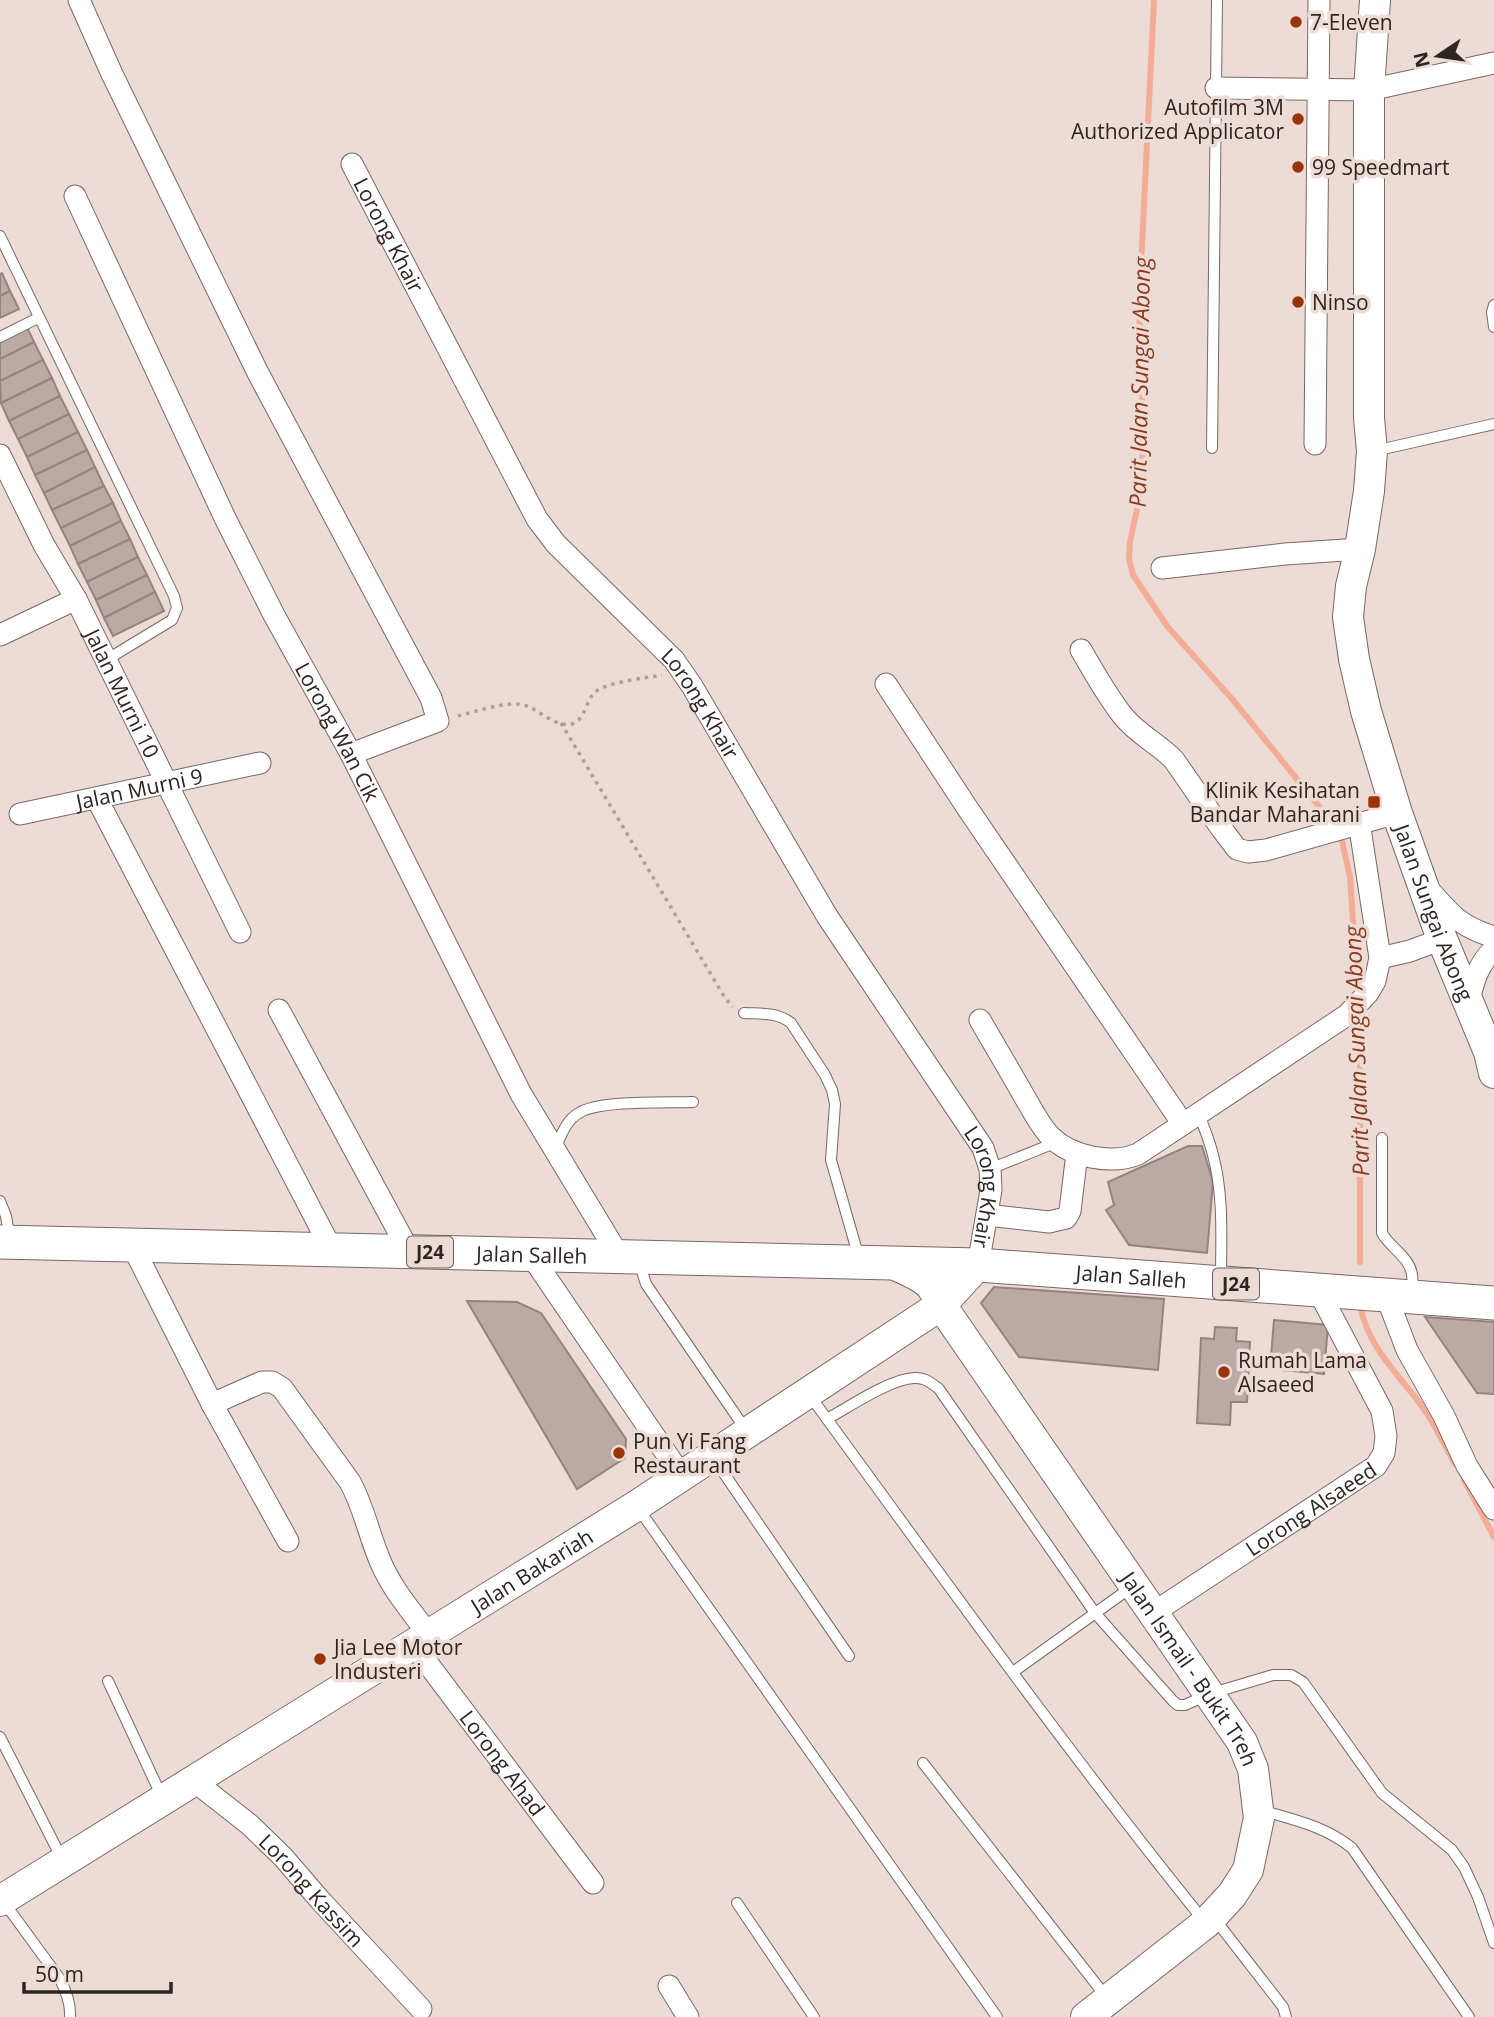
<svg xmlns="http://www.w3.org/2000/svg" width="1494" height="2017" font-family="'Open Sans',sans-serif">
	<rect width="100%" height="100%" fill="#eddbd5"/>
	<g fill="none" stroke-linecap="round" stroke-linejoin="round">
		<!-- stream -->
		<g stroke="#f3ad96" stroke-width="6">
			<path d="M1154,0L1139,308L1143,428L1142,485L1130,542L1129,559L1133,575L1167,626L1233,700L1330,820"/>
			<path d="M1342,841L1350,877L1358,995"/>
			<path d="M1359,1010L1360,1034V1262"/>
			<path d="M1361,1308C1368,1350 1406,1381 1428,1415C1438,1431 1446,1448 1455,1464"/>
			<path d="M1464,1480L1494,1537"/>
		</g>
	</g>
	<!-- building -->
	<g fill="#bba9a3" stroke="#94837e" stroke-width="2">
		<path d="M2,273L10,291L0,296V274Z"/>
		<path d="M10,291L19,309L0,318V296Z"/>
		<path d="M26,325L34,342L0,359V337Z"/>
		<path d="M34,342L43,360L0,381V359Z"/>
		<path d="M43,360L52,378L1,403L0,381Z"/>
		<path d="M52,378L60,396L9,421L1,403Z"/>
		<path d="M60,396L69,414L18,439L9,421Z"/>
		<path d="M69,414L78,432L27,457L18,439Z"/>
		<path d="M78,432L87,450L35,475L27,457Z"/>
		<path d="M87,450L95,467L44,493L35,475Z"/>
		<path d="M95,467L104,486L52,510L44,493Z"/>
		<path d="M104,486L113,503L61,528L52,510Z"/>
		<path d="M113,503L121,521L70,546L61,528Z"/>
		<path d="M121,521L130,539L78,564L70,546Z"/>
		<path d="M130,539L138,557L87,582L78,564Z"/>
		<path d="M138,557L147,575L96,600L87,582Z"/>
		<path d="M147,575L155,592L104,618L96,600Z"/>
		<path d="M155,592L164,611L113,636L104,618Z"/>
		<path d="M1188,1146H1202L1213,1182L1207,1253L1129,1245L1106,1210L1114,1205L1108,1182Z"/>
		<path d="M994,1287L1164,1299L1158,1370L1019,1357L981,1303Z"/>
		<path d="M467,1301L517,1302L541,1313L626,1439L625,1458L577,1489Z"/>
		<path d="M1425,1317L1494,1322V1394L1477,1393Z"/>
		<path d="M1274,1320L1328,1325L1324,1374L1270,1369Z"/>
		<path d="M1215,1327L1237,1328L1236,1341L1250,1342L1247,1402H1231L1230,1425L1197,1423L1201,1338L1214,1339Z"/>
	</g>
	<g fill="none" stroke-linecap="round" stroke-linejoin="round">
		<defs>
			<g id="lane">
				<path d="M0,236L174,596L177,608L172,620L106,660"/>
				<path d="M1494,305L1492,312L1494,327"/>
				<path d="M0,337L38,318"/>
				<path d="M1212,448L1217,0"/>
				<path d="M1374,451L1494,424"/>
				<path d="M744,1013C761,1014 777,1012 791,1023L825,1075L832,1090L835,1104L831,1160L859,1258"/>
				<path d="M1199,1114C1204,1128 1210,1142 1213,1155C1224,1196 1221,1239 1221,1280"/>
				<path d="M1382,1138V1233C1390,1248 1410,1257 1412,1275C1413,1280 1412,1287 1412,1292"/>
				<path d="M555,1149C561,1136 566,1120 579,1113C599,1100 666,1103 693,1102"/>
				<path d="M990,1169L1057,1142"/>
				<path d="M0,1201L6,1216L10,1240"/>
				<path d="M642,1260L641,1268L646,1284L746,1430"/>
				<path d="M808,1393C938,1571 1066,1750 1204,1921"/>
				<path d="M827,1419C849,1407 890,1379 914,1378C925,1377 931,1383 939,1389L1095,1613L1173,1701L1178,1705H1185L1209,1694L1273,1675H1291L1303,1682L1382,1793L1452,1850L1464,1867L1478,1897L1494,1943"/>
				<path d="M712,1456L849,1656"/>
				<path d="M638,1508L997,2017"/>
				<path d="M1013,1672L1133,1586"/>
				<path d="M108,1681L162,1797"/>
				<path d="M0,1737L62,1859"/>
				<path d="M923,1763L1107,1998"/>
				<path d="M1261,1810C1294,1820 1325,1826 1352,1848L1469,2017"/>
				<path d="M3,1901L60,1979C66,1991 71,2004 70,2017"/>
				<path d="M737,1903L814,2017"/>
				<path d="M1214,1918L1283,2007L1286,2017"/>
			</g>
			<g id="street">
				<path d="M79,0L112,74L258,373L431,698L438,721L351,754"/>
				<path d="M1216,88L1369,90L1494,63"/>
				<path id="s1" d="M352,164L537,519L556,544L674,660L692,686L827,916L983,1148L990,1169L991,1190L978,1265"/>
				<path id="s2" d="M75,196L225,518L274,615L351,754L521,1094L619,1256"/>
				<path d="M1315,444L1319,0"/>
				<path id="s3" d="M0,455L44,545L76,599L240,932"/>
				<path d="M1162,568L1285,554L1360,549"/>
				<path d="M0,635L76,599"/>
				<path d="M1081,650C1094,672 1107,696 1123,716C1137,734 1159,744 1174,760L1221,828L1237,849L1248,852L1266,850L1397,813"/>
				<path d="M886,684L968,809L1183,1124"/>
				<path d="M97,799L332,1250"/>
				<path id="s4" d="M20,814L260,763"/>
				<path d="M1430,891C1452,916 1461,927 1494,937"/>
				<path d="M1380,958L1410,951L1442,939"/>
				<path d="M1468,1005C1473,983 1477,965 1494,949"/>
				<path d="M279,1010L409,1251"/>
				<path d="M980,1020C995,1046 1010,1071 1024,1096C1032,1109 1040,1126 1051,1137C1071,1157 1112,1165 1138,1154L1347,1015L1368,993L1375,981L1380,958L1359,822"/>
				<path d="M987,1215L1049,1222L1066,1218L1070,1211L1077,1153"/>
				<path d="M132,1245L212,1404L288,1541"/>
				<path d="M530,1254L681,1475"/>
				<path d="M1386,1295L1407,1350L1444,1416L1467,1466L1494,1509"/>
				<path d="M212,1404L262,1382H272L282,1388L350,1482C364,1507 369,1536 381,1563C392,1589 412,1612 429,1635"/>
				<path id="s5" d="M1153,1613L1376,1466L1384,1453L1386,1436L1382,1411L1318,1290"/>
				<path id="s6" d="M413,1644L593,1883"/>
				<path id="s7" d="M194,1781L250,1825L283,1857L320,1900L421,2009"/>
				<path d="M669,1986L688,2017"/>
			</g>
			<g id="secondary">
				<path id="s8" d="M1375,0L1369,90V418L1372,451L1369,491L1360,549L1351,586L1348,617L1354,659L1366,711L1397,813L1442,939L1489,1052L1494,1073"/>
				<path id="s9" d="M941,1305L1242,1742L1253,1769L1259,1818L1248,1870L1232,1895L1206,1923L1086,2017"/>
				<path id="s10" d="M0,1901L636,1506L941,1305L978,1265"/>
			</g>
			<g id="primary">
				<path id="s11" d="M0,1242L978,1265L1494,1303"/>
				<path d="M897,1264C919,1275 936,1279 941,1305"/>
			</g>
		</defs>
		<!-- lane casing -->
		<use href="#lane" stroke="#796863" stroke-width="12"/>
		<!-- street casing -->
		<use href="#street" stroke="#796863" stroke-width="23"/>
		<!-- secondary casing -->
		<use href="#secondary" stroke="#796863" stroke-width="32"/>
		<!-- primary casing -->
		<use href="#primary" stroke="#796863" stroke-width="35"/>
		<!-- path -->
		<g stroke="#ad9f9a" stroke-width="3.5" stroke-dasharray="3.5 5" stroke-linecap="butt">
			<path d="M458,716C474,712 512,699 527,706C540,711 557,728 572,724C585,720 586,701 594,693C605,682 646,678 662,675"/>
			<path d="M561,723L725,998L733,1007"/>
		</g>
		<!-- lane -->
		<use href="#lane" stroke="#fff" stroke-width="10"/>
		<!-- street -->
		<use href="#street" stroke="#fff" stroke-width="21"/>
		<!-- secondary -->
		<use href="#secondary" stroke="#fff" stroke-width="30"/>
		<!-- primary -->
		<use href="#primary" stroke="#fff" stroke-width="33"/>
	</g>
	<!-- markers -->
	<g fill="#99340a" stroke="#eddbd5" stroke-width="2.5">
		<circle cx="1296" cy="22" r="7"/>
		<circle cx="1298" cy="119" r="7"/>
		<circle cx="1298" cy="167" r="7"/>
		<circle cx="1298" cy="302" r="7"/>
		<rect x="1367" y="795" width="14" height="14" rx="3.5"/>
		<circle cx="1224" cy="1372" r="7"/>
		<circle cx="619" cy="1453" r="7"/>
		<circle cx="320" cy="1659" r="7"/>
	</g>
	<g text-anchor="middle" dominant-baseline="central" stroke-width="7" stroke-linejoin="round" paint-order="stroke">
		<!-- shield labels -->
		<g fill="#eddbd5" stroke="#665c58" stroke-width="2">
			<rect x="407" y="1236.5" width="46" height="31" rx="5"/>
			<rect x="1213" y="1268.5" width="46" height="31" rx="5"/>
		</g>
		<g font-size="19" font-weight="bold" fill="#2c2522">
			<text x="430" y="1252">J24</text>
			<text x="1236" y="1284">J24</text>
		</g>
		<!-- poi labels -->
		<g font-size="21" fill="#2c2522" stroke="#eddbd5" text-anchor="start">
			<text x="1310" y="22">7-Eleven</text>
			<text x="1284" y="107" text-anchor="end">Autofilm 3M<tspan x="1284" dy="24">Authorized Applicator</tspan></text>
			<text x="1312" y="167">99 Speedmart</text>
			<text x="1312" y="302">Ninso</text>
			<text x="1360" y="790" text-anchor="end">Klinik Kesihatan<tspan x="1360" dy="24">Bandar Maharani</tspan></text>
			<text x="1238" y="1360">Rumah Lama<tspan x="1238" dy="24">Alsaeed</tspan></text>
			<text x="633" y="1441">Pun Yi Fang<tspan x="633" dy="24">Restaurant</tspan></text>
			<text x="334" y="1647">Jia Lee Motor<tspan x="334" dy="24">Industeri</tspan></text>
		</g>
		<!-- street labels -->
		<g font-size="21" fill="#2c2522" stroke="#eddbd5">
			<text stroke="none"><textPath href="#s1" startOffset="80">Lorong Khair</textPath></text>
			<text stroke="none"><textPath href="#s3" startOffset="268">Jalan Murni 10</textPath></text>
			<text stroke="none"><textPath href="#s1" startOffset="648">Lorong Khair</textPath></text>
			<text stroke="none"><textPath href="#s2" startOffset="597">Lorong Wan Cik</textPath></text>
			<text stroke="none"><textPath href="#s4" startOffset="122">Jalan Murni 9</textPath></text>
			<text stroke="none"><textPath href="#s8" startOffset="928">Jalan Sungai Abong</textPath></text>
			<text stroke="none"><textPath href="#s1" startOffset="1214">Lorong Khair</textPath></text>
			<text stroke="none"><textPath href="#s11" startOffset="532">Jalan Salleh</textPath></text>
			<text stroke="none"><textPath href="#s11" startOffset="1132">Jalan Salleh</textPath></text>
			<text stroke="none"><textPath href="#s5" startOffset="189">Lorong Alsaeed</textPath></text>
			<text stroke="none"><textPath href="#s10" startOffset="626">Jalan Bakariah</textPath></text>
			<text stroke="none"><textPath href="#s9" startOffset="441">Jalan Ismail - Bukit Treh</textPath></text>
			<text stroke="none"><textPath href="#s6" startOffset="149">Lorong Ahad</textPath></text>
			<text stroke="none"><textPath href="#s7" startOffset="161">Lorong Kassim</textPath></text>
		</g>
		<!-- water labels -->
		<g font-size="23" font-style="italic" fill="#8a391d" stroke="#eddbd5">
			<text transform="translate(1139 382) rotate(-89)">Parit Jalan Sungai Abong</text>
			<text transform="translate(1356 1051) rotate(-92)">Parit Jalan Sungai Abong</text>
		</g>
	</g>
	<!-- north arrow -->
	<g transform="translate(1438 56) rotate(257)" stroke="#eddbd5" stroke-width="5" paint-order="stroke">
	<path d="M0-5L12 26L0 18L-12 26Z" fill="#2c2522"/>
	<text y="-10" font-size="19" font-weight="bold" text-anchor="middle" fill="#2c2522">N</text>
	</g>
	<!-- scale -->
	<path d="M24 1982v10h147v-10" fill="none" stroke="#2c2522" stroke-width="3.5"/>
	<text x="35" y="1982" font-size="21" fill="#2c2522" stroke="#eddbd5" stroke-width="5" paint-order="stroke">50 m</text>
</svg>
